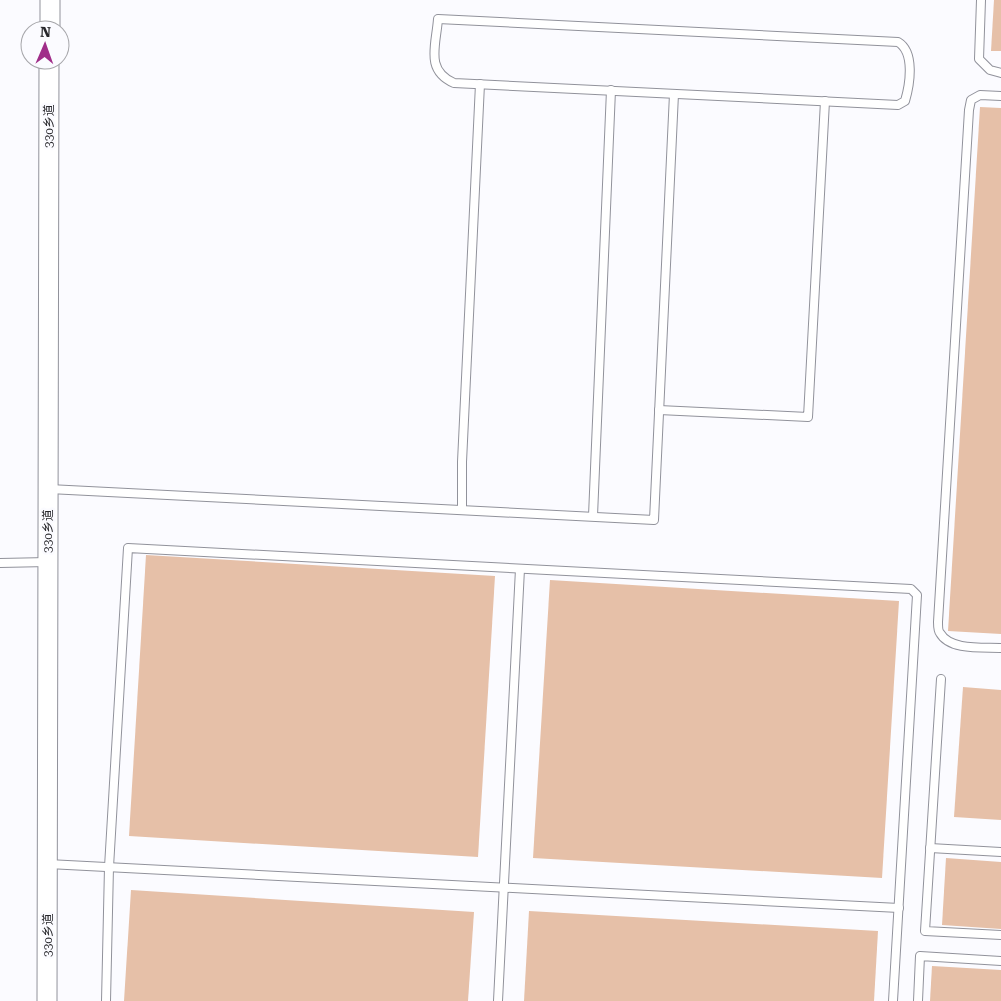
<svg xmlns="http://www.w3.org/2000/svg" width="1001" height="1001" font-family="'Roboto Serif','Noto Sans SC',serif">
	<rect width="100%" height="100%" fill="#fbfbff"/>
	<!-- building -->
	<g fill="#e6c0a8">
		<path d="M994,0H1001V51H991Z"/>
		<path d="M980,107L1001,108V634L948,631Z"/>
		<path d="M146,555L495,576L478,857L129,836Z"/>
		<path d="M550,580L899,601L882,878L533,858Z"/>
		<path d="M963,687L1001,690V820L954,817Z"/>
		<path d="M946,858L1001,862V929L942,925Z"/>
		<path d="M131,890L474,912L468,1001H124Z"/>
		<path d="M529,911L878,931L874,1001H524Z"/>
		<path d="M932,966L1001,970V1001H930Z"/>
	</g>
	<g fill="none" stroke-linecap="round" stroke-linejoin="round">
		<defs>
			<g id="service">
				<path d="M981,0L979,59L990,70L1001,73"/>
				<path d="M438,19L898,42C915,52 910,84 905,101L898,105L454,83C425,70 436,46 438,19Z"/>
				<path d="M1001,96L980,95L971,100L969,110L938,622C938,625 938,631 940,633C950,651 984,647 1001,648"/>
				<path d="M659,410L808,417L825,101"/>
				<path d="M49,489L654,520L674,94"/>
				<path d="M462,510V462L480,84"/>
				<path d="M593,516L611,90"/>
				<path d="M0,563L48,562"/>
				<path d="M941,679L925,931L1001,935"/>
				<path d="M930,848L1001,852"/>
				<path d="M48,864L899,908"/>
				<path d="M106,1001L109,867L128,548L911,589L917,595L893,1001"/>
				<path d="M498,1001L520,569"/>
				<path d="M918,1001L920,956L1001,961"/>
			</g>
			<g id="tertiary">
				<path d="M50,30V0"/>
				<path d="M47,1001L49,60"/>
			</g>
		</defs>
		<!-- service casing -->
		<use href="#service" stroke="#91929b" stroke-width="10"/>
		<!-- tertiary casing -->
		<use href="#tertiary" stroke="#91929b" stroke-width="21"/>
		<!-- service -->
		<use href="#service" stroke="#fff" stroke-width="8"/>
		<!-- tertiary -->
		<use href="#tertiary" stroke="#fff" stroke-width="19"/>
	</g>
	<g text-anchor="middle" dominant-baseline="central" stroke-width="5" stroke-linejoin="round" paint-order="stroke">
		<!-- street labels -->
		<g font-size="12" fill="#26262a" stroke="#fbfbff">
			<text transform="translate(49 126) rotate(-90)">330乡道</text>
			<text transform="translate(48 531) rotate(-90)">330乡道</text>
			<text transform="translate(48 935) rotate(-90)">330乡道</text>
		</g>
	</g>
	<!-- north arrow -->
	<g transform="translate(45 45) rotate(2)"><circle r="24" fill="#fbfbff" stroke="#a6a6aa"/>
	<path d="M0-4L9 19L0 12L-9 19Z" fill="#a02d89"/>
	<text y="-8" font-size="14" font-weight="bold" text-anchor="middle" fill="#26262a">N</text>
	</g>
</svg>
